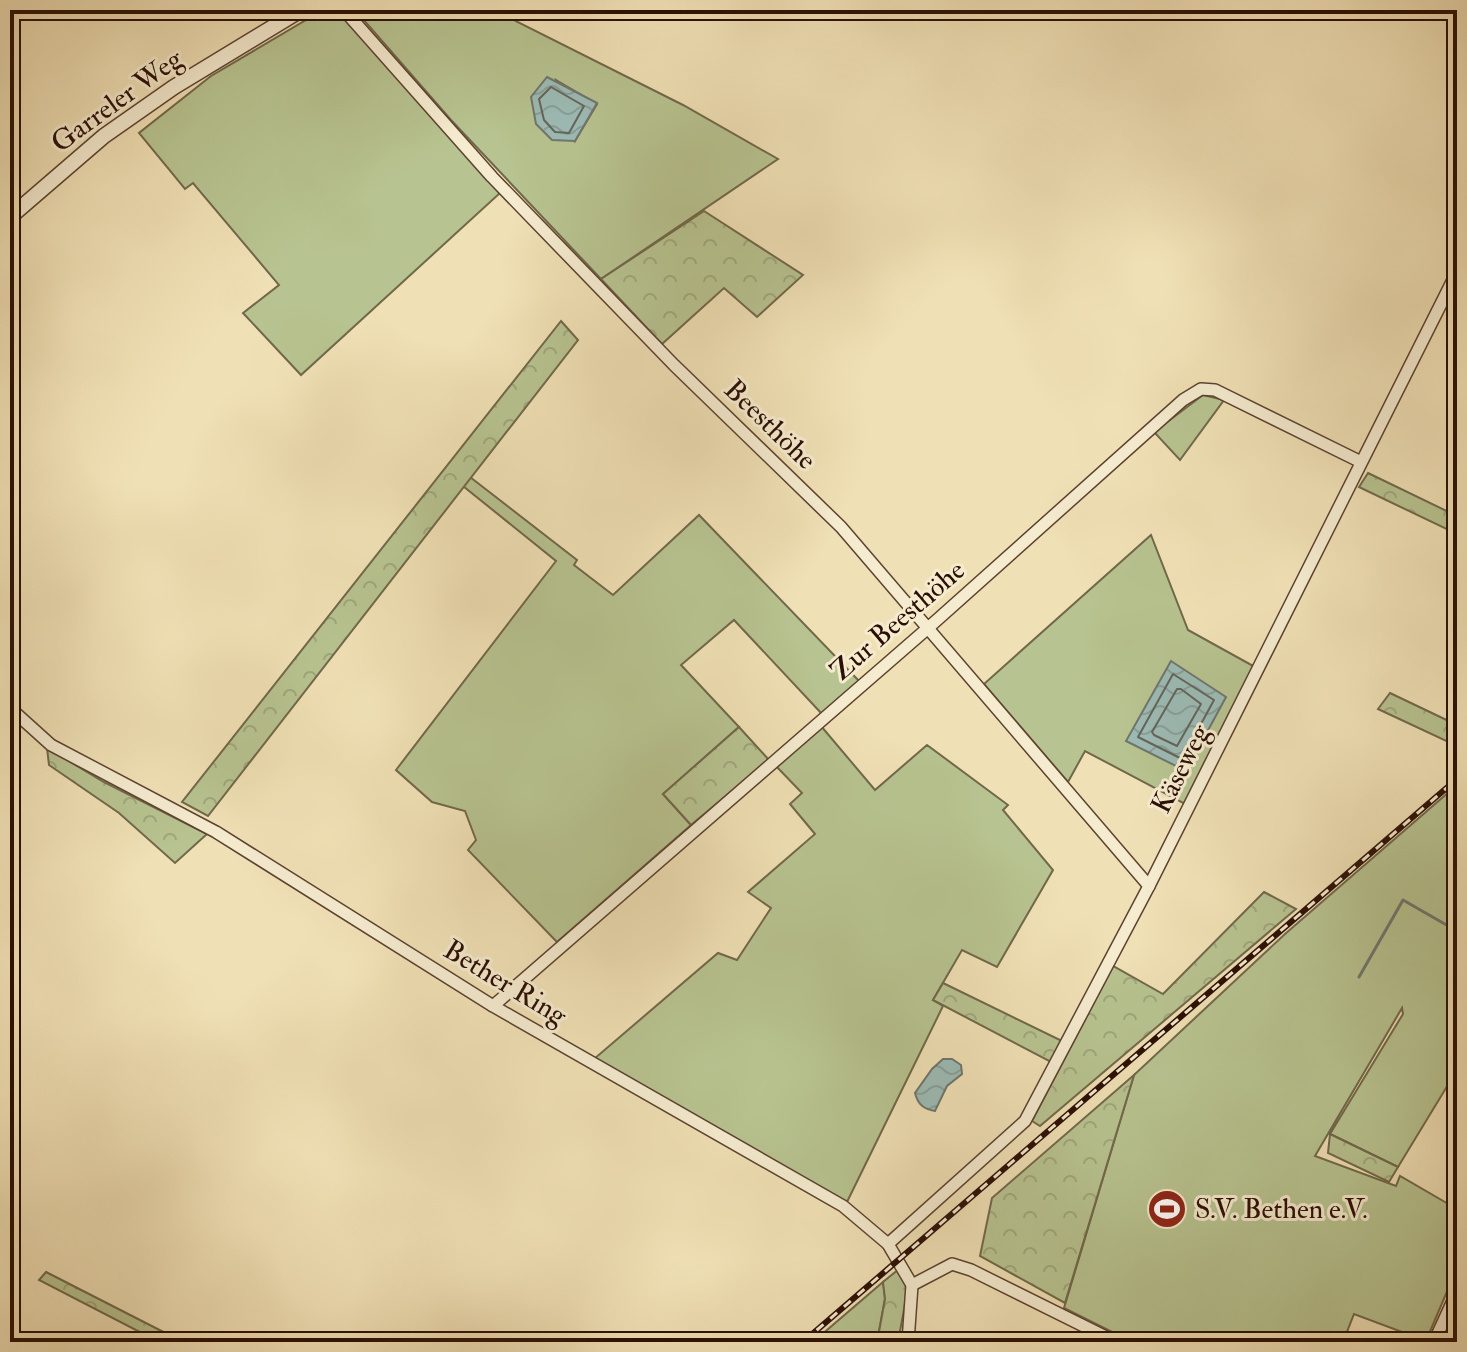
<svg xmlns="http://www.w3.org/2000/svg" width="1467" height="1352" font-family="'IM FELL Double Pica',serif">
	<defs>
		<pattern id="forest-crowns" width="20" height="18" patternUnits="userSpaceOnUse" patternTransform="scale(2)"><rect width="20" height="18" fill="#b7c390"/><path d="M2 6a3 3 0 1 1 6 0M12 15a3 3 0 1 1 6 0" fill="none" stroke="#9ea67b"/></pattern>
		<pattern id="water-waves" width="16" height="10" patternUnits="userSpaceOnUse" patternTransform="scale(2)"><rect width="16" height="10" fill="#9cbbb5"/><path d="M0 5q4-4 8 0t8 0" fill="none" stroke="#87a09a"/></pattern>
	</defs>
	<rect width="100%" height="100%" fill="#f0e0b5"/>
	<filter id="stains"><feTurbulence type="fractalNoise" baseFrequency=".0025" numOctaves="4"/><feColorMatrix values="0 0 0 0 .2 0 0 0 0 .09 0 0 0 0 .02 0 0 0 .5 -.17"/></filter>
	<radialGradient id="worn" r=".72"><stop offset=".6" stop-color="#630" stop-opacity="0"/><stop offset="1" stop-color="#630" stop-opacity=".3"/></radialGradient>
	<!-- green -->
	<g fill="#b7c390" stroke="#71684a" stroke-width="2" fill-rule="evenodd">
		<path d="M323,10H339L500,193L301,375L243,313L279,285L193,183L185,189L139,133L211,76Z"/>
		<path d="M355,10H494L683,105L778,159L601,279L451,120ZM556,80L597,104L575,141Z"/>
		<path d="M1203,395L1224,400L1180,460L1154,432Z"/>
		<path d="M470,477L577,560L574,565L613,595L699,515L859,681L822,714L734,620L681,665L739,727L663,794L691,825L557,942L468,850L476,840L465,811L432,802L396,770L556,561L463,486Z"/>
		<path d="M1151,535L1188,630L1255,667L1185,804L1085,751L1068,782L984,684Z"/>
		<path d="M821,726L875,790L927,745L1008,805L1003,810L1053,870L997,967L962,950L933,1000L943,1006L846,1204L594,1059L718,953L737,960L771,908L748,892L815,834L790,804L802,793L775,765Z"/>
		<path d="M1457,785V1070L1398,1167L1330,1134L1403,1014L1402,1008L1315,1156L1396,1186L1400,1176L1457,1209V1268L1426,1341L1354,1314L1343,1342H1132L1064,1308L1134,1075L1285,934Z"/>
		<path d="M883,1282L885,1299L878,1337L874,1342H813Z"/>
	</g>
	<!-- forest -->
	<g fill="url(#forest-crowns)" stroke="#71684a" stroke-width="2">
		<path d="M704,211L803,275L757,317L724,288L662,344L601,279Z"/>
		<path d="M561,321L578,340L208,816L182,802Z"/>
		<path d="M1368,473L1457,516V534L1359,487Z"/>
		<path d="M1390,693L1457,725V746L1378,709Z"/>
		<path d="M739,727L769,760L691,825L663,794Z"/>
		<path d="M47,748L104,782L207,834L175,863L119,813L49,765Z"/>
		<path d="M1264,892L1296,909L1040,1126L1032,1121L1113,966L1163,994Z"/>
		<path d="M943,983L1062,1041L1051,1062L933,1000Z"/>
		<path d="M1134,1075L1065,1303L980,1256L992,1198Z"/>
		<path d="M1330,1134L1398,1167L1389,1182L1328,1153Z"/>
		<path d="M899,1269L908,1288L898,1342H874L878,1337L885,1299L883,1282Z"/>
		<path d="M46,1272L183,1342H159L39,1280Z"/>
	</g>
	<!-- water -->
	<g fill="url(#water-waves)" stroke="#6f766e" stroke-width="2">
		<path d="M547,77L597,103L575,141L552,140L536,124L531,97Z"/>
		<path d="M1171,661L1226,697L1186,771L1126,741Z"/>
		<path d="M943,1059H952L961,1065L962,1074L947,1086L935,1111C924,1109 918,1105 915,1093L932,1069Z"/>
	</g>
	<g fill="none" stroke-linecap="round" stroke-linejoin="round">
		<!-- shore -->
		<g stroke="#64645c" stroke-width="2">
			<path d="M551,87L584,106L569,133L555,132L544,120L539,99Z"/>
			<path d="M1173,674L1214,700L1182,759L1138,737Z"/>
			<path d="M1177,689H1181L1201,704L1177,746L1154,735L1152,732Z"/>
		</g>
		<!-- stream -->
		<path stroke="#6f766e" stroke-width="3" d="M1359,977L1403,900L1457,931"/>
		<defs>
			<g id="minor">
				<path d="M344,10L492,177L674,365L841,527L1149,886"/>
				<path d="M10,708L51,745L216,832L493,1006L843,1206L888,1244L912,1285L908,1342"/>
				<path d="M493,1006L928,628L1183,400L1201,389L1215,390L1361,462"/>
				<path d="M888,1244L1025,1121L1149,886L1457,272"/>
				<path d="M912,1285L952,1264L971,1270L1116,1342"/>
				<path d="M1434,1342L1457,1292"/>
			</g>
			<path id="tertiary" d="M10,217L104,136L174,87L301,10"/>
		</defs>
		<!-- minor casing -->
		<use href="#minor" stroke="#5c4230" stroke-width="14"/>
		<!-- tertiary casing -->
		<use href="#tertiary" stroke="#5c4230" stroke-width="17"/>
		<!-- minor -->
		<use href="#minor" stroke="#f5ebcf" stroke-width="11"/>
		<!-- tertiary -->
		<use href="#tertiary" stroke="#f5ebcf" stroke-width="14"/>
		<defs>
			<path id="rail" d="M803,1342L1457,779"/>
		</defs>
		<!-- rail casing -->
		<use href="#rail" stroke="#2b0e04" stroke-width="6"/>
		<!-- rail -->
		<use href="#rail" stroke="#f5ebcf" stroke-width="3" stroke-dasharray="9" stroke-linecap="butt"/>
	</g>
	<!-- icons -->
	<defs>
		<symbol id="stadium-disc" viewBox="-11 -11 22 22"><circle r="9.5" fill="#8f2418" stroke="#f5ebcf"/><path d="M0-5a6.5 5 0 1 0 0 10a6.5 5 0 1 0 0-10ZM-3.5-1.8h7v3.6h-7Z" fill="#fff"/></symbol>
	</defs>
	<g fill-rule="evenodd">
		<use href="#stadium-disc" x="1145" y="1187" width="44" height="44"/>
	</g>
	<g text-anchor="middle" dominant-baseline="central" stroke-width="6" stroke-linejoin="round" paint-order="stroke">
		<!-- street labels -->
		<g font-size="28" fill="#2b0e04" stroke="#f5ebcf">
			<text transform="translate(117 101) rotate(-36)">Garreler Weg</text>
			<text transform="translate(770 425) rotate(44)">Beesthöhe</text>
			<text transform="translate(898 621) rotate(-41)">Zur Beesthöhe</text>
			<text transform="translate(1181 769) rotate(-63)">Käseweg</text>
			<text transform="translate(505 983) rotate(31)">Bether Ring</text>
		</g>
		<!-- poi labels -->
		<g font-size="28" fill="#2b0e04" stroke="#f5ebcf" text-anchor="start">
			<text x="1195" y="1209">S.V. Bethen e.V.</text>
		</g>
	</g>
	<!-- margin -->
	<rect width="1467" height="1352" fill="none" stroke="#f0e0b5" stroke-width="40"/>
	<rect x="12" y="12" width="1443" height="1328" fill="none" stroke="#2b0e04" stroke-width="4"/>
	<rect x="20" y="20" width="1427" height="1312" fill="none" stroke="#2b0e04" stroke-width="2"/>
	<rect width="100%" height="100%" filter="url(#stains)"/>
	<rect width="100%" height="100%" fill="url(#worn)"/>
</svg>
